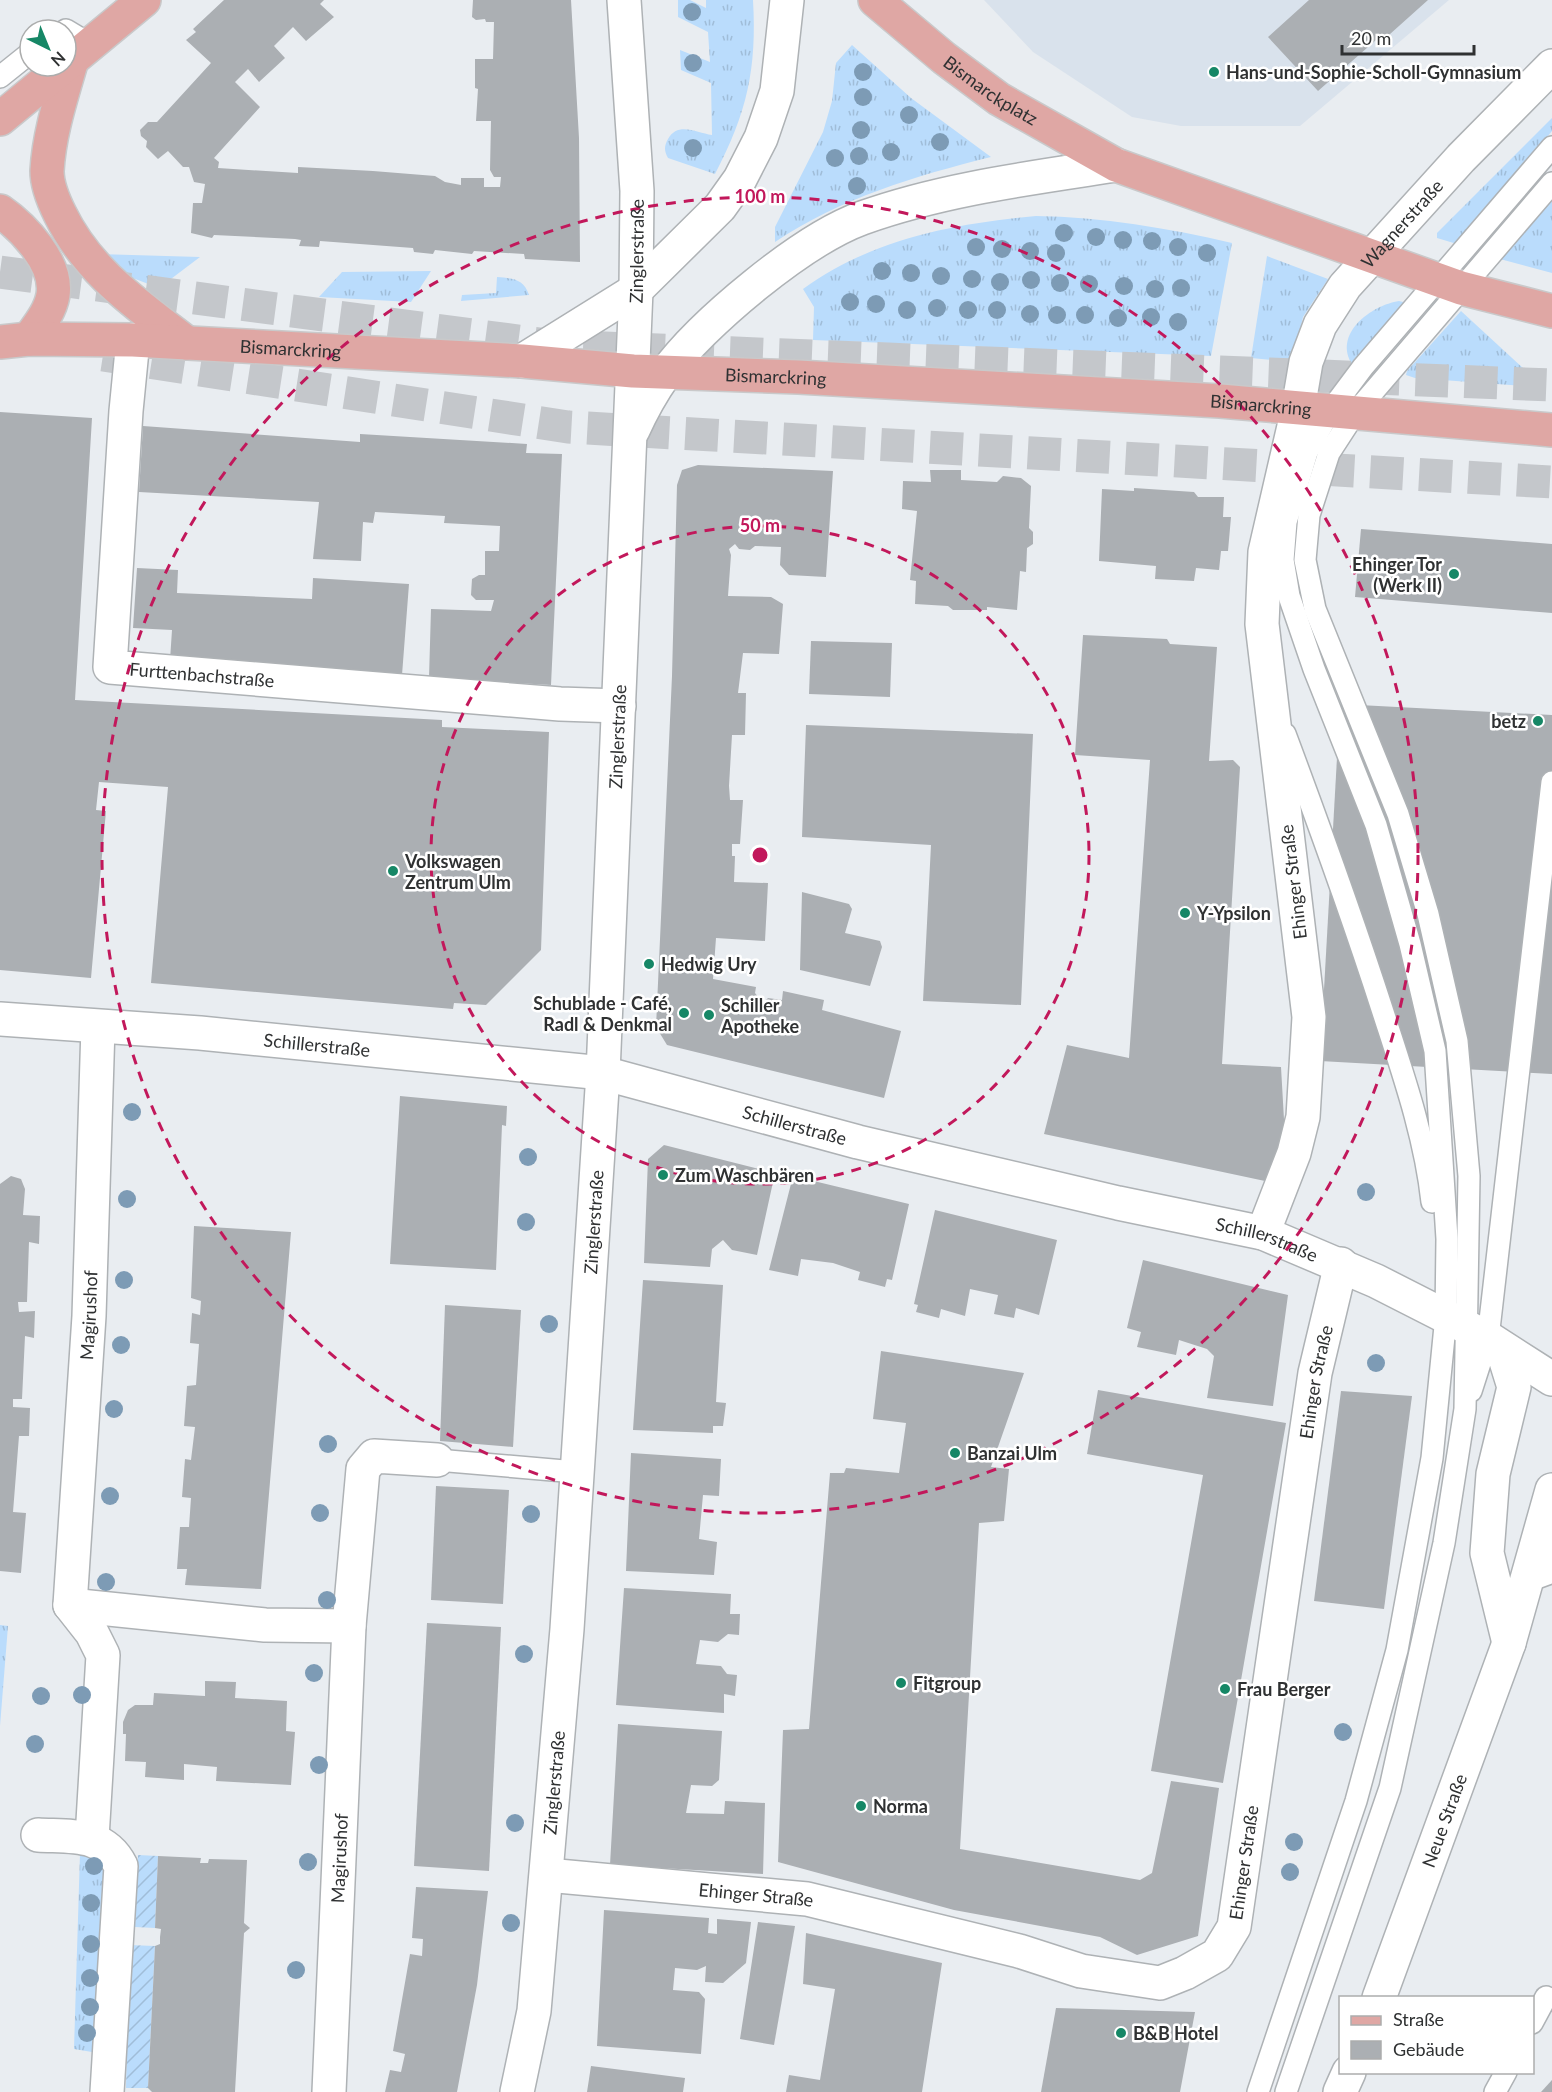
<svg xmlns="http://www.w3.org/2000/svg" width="1552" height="2092" font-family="Lato,sans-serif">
	<defs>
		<pattern id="grass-tufts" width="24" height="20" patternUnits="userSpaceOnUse" patternTransform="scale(1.5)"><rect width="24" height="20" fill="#badcfc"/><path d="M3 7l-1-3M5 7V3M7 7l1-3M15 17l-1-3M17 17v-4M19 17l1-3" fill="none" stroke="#a0bdd8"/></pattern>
		<pattern id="garden-furrows" width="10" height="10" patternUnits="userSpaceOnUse" patternTransform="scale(1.5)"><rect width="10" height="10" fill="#badcfc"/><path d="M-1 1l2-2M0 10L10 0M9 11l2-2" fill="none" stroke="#a0bdd8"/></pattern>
	</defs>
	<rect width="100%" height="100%" fill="#e9edf1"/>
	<!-- built -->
	<path fill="#d9e2ec" d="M984,0H1449L1300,126H1181L1132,117L1033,52Z"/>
	<!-- grass -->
	<g fill="url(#grass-tufts)">
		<path d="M678,0H690L706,8V0H753C757,69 747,113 715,174L668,158C664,151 664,146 668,139C678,121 697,133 712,135L711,83L681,70L680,50L710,62L708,32L678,17Z"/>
		<path d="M852,45L911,98L991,157C915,176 841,198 775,242V227L823,132L832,101L836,63Z"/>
		<path d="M1552,118V131L1457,244L1437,238V233Z"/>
		<path d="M1552,198V273L1500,259Z"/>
		<path d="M1036,216C1102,217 1168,228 1232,243L1211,356L813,340L814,307L803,289C872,239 953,224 1036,216Z"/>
		<path d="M98,254L200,257L159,288L122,274Z"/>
		<path d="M1267,256L1328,279L1303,317L1293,362L1251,358Z"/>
		<path d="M431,271L411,302L319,297L342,272Z"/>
		<path d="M497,277C512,278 524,279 529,295L461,301L462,295L496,293Z"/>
		<path d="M1399,301L1407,303L1353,366C1331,334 1372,305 1399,301Z"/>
		<path d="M1461,311L1524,369L1528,379L1524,386L1415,378L1406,375L1407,371Z"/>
		<path d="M0,1625L8,1626L0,1726Z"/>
		<path d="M80,1853L109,1858L98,2053L74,2049Z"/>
	</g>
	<!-- garden -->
	<g fill="url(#garden-furrows)">
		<path d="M138,1855L158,1856L155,1928L135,1927Z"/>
		<path d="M129,1945L155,1946L148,2088H126Z"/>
	</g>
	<!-- building -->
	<g fill="#abafb3">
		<path d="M224,0H324L320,4L334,17L306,41L293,27L274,46L285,58L259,82L248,69L235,82L260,107L214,158L219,162L218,168L298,173V167L373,171L435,176L445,182L461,185V178H484V187H500L501,177H494L490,170L491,121H476L478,89L475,88V59H493L494,22H486L485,19L476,20L472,17L473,0H571L579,138L580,262L525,259L524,254L474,251L472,254L435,250L433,254L414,252L413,248L320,241L319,247L299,246L301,240L295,239L214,235L212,238L191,233L193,203H202L205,184L194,182L189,167H183L168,151L158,159L146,147L147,141L141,136L140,130L148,122H157L211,63L186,40L196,32L193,29Z"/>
		<path d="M1309,0H1428L1380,43L1376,40L1318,91L1268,37Z"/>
		<path d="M0,412L92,418L75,700L442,720V727L549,732L541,950L486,1005L454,1003L453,1009L151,983L168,787L99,782L96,810L106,811L91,978L0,970Z"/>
		<path d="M143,426L360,442V434L527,444L526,453L562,454L551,685L429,678L431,609L491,611L494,600H476L471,595L472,579L479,575H485V551H499L500,526L444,523L445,516L375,512L373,523L363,522L361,561L313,559L319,502L139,492Z"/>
		<path d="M698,465L833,471L826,577L789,575L780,565L781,547L755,546L750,550L739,549L735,544L729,549L731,555L728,596L771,597L783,604L779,654L743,653L738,693H746L745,735H732L729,786L730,800H743L740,844H732V856H735L734,882L768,883L765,941L716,938L713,979L756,987L755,993L763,1003L768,998L782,1000L783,991L824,1000L822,1010L901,1031L884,1098L667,1045L656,1027L672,676L677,485L682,470Z"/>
		<path d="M930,470H961V480L997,482L1003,476L1021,478L1031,486L1029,528L1033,532V544L1027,548L1026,572L1020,571L1017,610L987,607V610H953L948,606L915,604L916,581L910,580L917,511L902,509L903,481L931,482Z"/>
		<path d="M1134,488L1194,492L1198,497H1224L1223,517H1231L1228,551H1221L1219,570L1196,568L1194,581L1155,579L1156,566L1099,561L1102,489L1134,491Z"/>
		<path d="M1361,529L1552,544V613L1355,597Z"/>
		<path d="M137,568L178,570L177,593L312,599L313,578L409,584L402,675L170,660L172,630L133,628Z"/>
		<path d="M1083,635L1167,639L1170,644L1217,647L1209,761L1233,760L1240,767L1222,1064L1281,1067L1287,1172L1274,1183L1044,1134L1067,1045L1129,1058L1150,760L1075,755Z"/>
		<path d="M811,641L892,643L890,697L809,694Z"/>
		<path d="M1340,704L1552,715V1074L1320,1061Z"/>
		<path d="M806,725L1033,734L1021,1005L923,1001L931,845L802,837Z"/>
		<path d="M802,892L849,904L852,909L845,933L880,941L882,947L870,986L800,970Z"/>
		<path d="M400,1096L507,1106L506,1126L502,1125L496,1270L390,1264Z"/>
		<path d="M664,1145L775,1173L757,1255L732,1250L723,1240L712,1249L710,1267L644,1263L648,1159Z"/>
		<path d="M11,1176L21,1179L25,1189L23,1215L40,1216L39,1244L29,1242L27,1302H18L19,1312L35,1311L34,1338L25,1336L22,1399H13V1407L30,1408L29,1436H19L13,1512L26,1513L21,1573L0,1571V1184Z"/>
		<path d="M793,1176L909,1204L892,1280L887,1279L885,1287L858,1280L860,1272L833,1263L801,1259L798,1276L769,1270Z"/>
		<path d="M935,1210L1057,1240L1039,1315L1016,1308L1014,1318L994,1314L998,1295L970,1289L965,1316L941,1309L939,1318L916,1312L918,1305L914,1304Z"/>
		<path d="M194,1226L291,1232L261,1589L185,1585L187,1569H177L180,1527H189L191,1498L182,1497L185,1459L191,1460L195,1427L184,1426L187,1386L196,1385L199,1344L190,1343L192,1313L200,1315L201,1301L191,1298Z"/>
		<path d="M1143,1260L1288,1295L1273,1406L1207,1398L1214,1356L1207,1349L1179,1340L1176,1355L1137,1347L1141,1332L1127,1328Z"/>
		<path d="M643,1280L723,1285L716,1402L726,1403L723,1426H713V1433L633,1430Z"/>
		<path d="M445,1305L521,1310L513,1447L440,1441Z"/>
		<path d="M881,1351L1024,1373L991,1467L1009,1469L1004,1521L979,1523L960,1849L1140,1880L1152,1873L1171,1781L1219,1788L1198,1936L1137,1955L1100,1937L954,1910L778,1862L783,1730L809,1729L830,1473H844L846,1468L899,1473L906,1423L873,1419Z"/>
		<path d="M1098,1390L1286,1423L1223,1783L1151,1771L1203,1475L1087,1454Z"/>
		<path d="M1341,1391L1412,1396L1384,1609L1314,1601Z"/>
		<path d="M631,1453L721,1459L719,1496L703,1495L699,1539L717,1542L714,1575L626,1571Z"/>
		<path d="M436,1486L509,1490L503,1604L431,1600Z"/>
		<path d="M624,1588L731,1594L730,1614H740L739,1635L728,1634L718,1642L700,1640L696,1664L721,1666L727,1674L737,1675L735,1696L724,1694V1713L616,1705Z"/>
		<path d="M427,1623L501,1627L489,1871L414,1866Z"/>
		<path d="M205,1681L236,1682L235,1698L287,1701L286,1731L295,1732L291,1785L216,1781L217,1767L184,1764V1780L145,1777L146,1762L125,1761L126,1734H123V1722L128,1710L135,1705H153L154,1693L205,1696Z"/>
		<path d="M618,1724L722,1731L719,1780L712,1786L691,1785L686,1813L724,1814L725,1801L765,1803L763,1874L610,1865Z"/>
		<path d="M158,1856L201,1858L200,1863H208L209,1859L247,1860L244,1923L250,1928L244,1933L235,2092H152L148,2088L155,1946L160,1944V1937L161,1929L155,1928Z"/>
		<path d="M416,1887L488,1891L477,1985L457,2092H385L390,2070L401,2072L405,2054L393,2051L410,1954L422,1956L423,1939L412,1938Z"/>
		<path d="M604,1910L709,1918L708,1933L717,1934V1919L751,1922L746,1963L723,1983L705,1982L706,1966L697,1970L675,1968L673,1990L699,1992L705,1999L701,2054L597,2046Z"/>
		<path d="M758,1922L795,1926L774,2045L740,2039Z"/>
		<path d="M806,1933L942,1963L922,2092H786L789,2075L820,2080L835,1989L803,1984Z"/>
		<path d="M1056,2008L1195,2012L1180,2092H1041Z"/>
		<path d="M591,2066L685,2078L683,2092H587Z"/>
		<path d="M1552,2080V2092H1541Z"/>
	</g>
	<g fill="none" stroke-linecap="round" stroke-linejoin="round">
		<!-- highway-tunnel -->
		<g stroke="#c4c7cb" stroke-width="33" stroke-dasharray="33 16" stroke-linecap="butt">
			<path d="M0,272L555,346L1552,385"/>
			<path d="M103,355L568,427L1552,482"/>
		</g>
		<defs>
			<g id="lane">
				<path d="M66,30L91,45"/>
				<path d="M0,77L30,53"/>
				<path d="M1285,734C1319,825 1352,916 1382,1009C1402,1071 1425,1136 1432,1202"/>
				<path d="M1471,1391L1488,1338L1552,782"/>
				<path d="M437,1460L576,1472"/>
				<path d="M1532,2023L1546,1997"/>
				<path d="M1258,2092L1356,1801L1397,1650L1432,1458L1446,1316L1447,1239L1435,1051L1410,944L1376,825L1314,669L1289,596L1283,560L1286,522L1307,452L1330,411L1363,367L1552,147"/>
				<path d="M1286,2092L1390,1788L1444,1543L1465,1409L1469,1176L1457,1041L1428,914L1398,814L1315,609L1305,560L1309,515L1329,453L1355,413L1552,183"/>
				<path d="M1495,2092L1506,2072"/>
			</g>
			<g id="street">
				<path id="s1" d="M133,340L126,411L110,667L560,704L619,706"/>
				<path id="s2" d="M0,1019L200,1033L603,1073L858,1142L1118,1203L1263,1233L1376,1281L1488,1338L1552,1379"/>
				<path d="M1263,1233L1294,1153L1303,1117L1309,1017L1262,624L1265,552L1298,409"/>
				<path d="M1491,1341L1505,1358L1514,1387L1493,1474L1487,1553L1509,1643"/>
				<path d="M1530,1574L1552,1566"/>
				<path d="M70,1605L265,1625L349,1626"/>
				<path d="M38,1835C71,1837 104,1832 121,1866L107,2092"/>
				<path id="s3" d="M92,1838L103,1655L92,1633L70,1605L89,1316L98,1027"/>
				<path id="s4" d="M547,1875L807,1899L1019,1951L1081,1971L1160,1983L1185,1973L1217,1955L1234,1927L1315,1373L1341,1264"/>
				<path id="s5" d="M329,2092L349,1626L363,1469L374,1456L437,1460"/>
			</g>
			<g id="secondary">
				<path d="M522,361L636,290L720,207L740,179L761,138L777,91L787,0"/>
				<path id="s6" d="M1298,409L1306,362L1320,325L1345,286L1461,158L1552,66"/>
				<path d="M633,430C642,410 652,392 664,375C702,323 802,240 862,218C943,189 1031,178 1116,165"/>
				<path id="s7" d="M1379,1998L1509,1643L1552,1490"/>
				<path id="s8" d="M517,2092L534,2011L567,1629L603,1073L636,290L637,191L624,0"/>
				<path d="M1340,2092L1349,2072"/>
			</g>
			<g id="primary">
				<path id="s9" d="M875,0L944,58L999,99L1116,165L1461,288L1552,311"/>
				<path d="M71,63C61,98 49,134 47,171C47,185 54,202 60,214C88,272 138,305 187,343"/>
				<path d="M0,119L144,0"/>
				<path d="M0,211C23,227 58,263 53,295C50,312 39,325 29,339"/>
				<path id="s10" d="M0,342L29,339L133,340L522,361L633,371L798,377L1220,401L1552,430"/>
			</g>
		</defs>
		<!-- lane casing -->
		<use href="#lane" stroke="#aeb2b5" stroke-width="24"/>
		<!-- street casing -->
		<use href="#street" stroke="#aeb2b5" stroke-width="36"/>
		<!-- secondary casing -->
		<use href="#secondary" stroke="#aeb2b5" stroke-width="36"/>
		<!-- primary casing -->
		<use href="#primary" stroke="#c9c9ca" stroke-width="36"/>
		<!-- lane -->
		<use href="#lane" stroke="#fff" stroke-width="21"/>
		<!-- street -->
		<use href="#street" stroke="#fff" stroke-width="33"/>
		<!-- secondary -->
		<use href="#secondary" stroke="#fff" stroke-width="33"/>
		<!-- primary -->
		<use href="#primary" stroke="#dfa7a4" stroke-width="33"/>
	</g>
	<!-- trees -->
	<g fill="#7d9bb5">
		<circle cx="692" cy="12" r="9"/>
		<circle cx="693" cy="63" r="9"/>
		<circle cx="863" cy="72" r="9"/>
		<circle cx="863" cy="97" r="9"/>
		<circle cx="909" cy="115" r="9"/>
		<circle cx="861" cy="130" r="9"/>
		<circle cx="940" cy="142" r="9"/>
		<circle cx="693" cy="148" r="9"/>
		<circle cx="891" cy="152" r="9"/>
		<circle cx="859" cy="156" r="9"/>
		<circle cx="835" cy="158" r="9"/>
		<circle cx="857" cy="186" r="9"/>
		<circle cx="1064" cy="233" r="9"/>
		<circle cx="1096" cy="237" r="9"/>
		<circle cx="1123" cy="240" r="9"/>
		<circle cx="1152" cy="241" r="9"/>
		<circle cx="976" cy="247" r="9"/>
		<circle cx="1178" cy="247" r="9"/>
		<circle cx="1002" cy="249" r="9"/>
		<circle cx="1030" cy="251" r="9"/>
		<circle cx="1056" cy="253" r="9"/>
		<circle cx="1207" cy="253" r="9"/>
		<circle cx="882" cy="271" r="9"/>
		<circle cx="911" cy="273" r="9"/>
		<circle cx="941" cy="276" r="9"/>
		<circle cx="972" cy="279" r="9"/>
		<circle cx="1031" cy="280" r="9"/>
		<circle cx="1000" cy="282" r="9"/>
		<circle cx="1060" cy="283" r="9"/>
		<circle cx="1089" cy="284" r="9"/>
		<circle cx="1124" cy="286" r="9"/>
		<circle cx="1181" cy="288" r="9"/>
		<circle cx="1155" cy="289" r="9"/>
		<circle cx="850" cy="302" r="9"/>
		<circle cx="876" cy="304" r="9"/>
		<circle cx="937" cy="308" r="9"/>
		<circle cx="907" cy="310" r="9"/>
		<circle cx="968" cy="310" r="9"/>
		<circle cx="997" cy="310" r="9"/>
		<circle cx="1030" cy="314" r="9"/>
		<circle cx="1057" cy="315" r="9"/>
		<circle cx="1085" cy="315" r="9"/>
		<circle cx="1151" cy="317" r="9"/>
		<circle cx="1118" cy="318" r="9"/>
		<circle cx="1178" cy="322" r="9"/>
		<circle cx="132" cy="1112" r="9"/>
		<circle cx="528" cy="1157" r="9"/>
		<circle cx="1366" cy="1192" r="9"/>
		<circle cx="127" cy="1199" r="9"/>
		<circle cx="526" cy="1222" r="9"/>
		<circle cx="124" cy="1280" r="9"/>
		<circle cx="549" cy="1324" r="9"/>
		<circle cx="121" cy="1345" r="9"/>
		<circle cx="1376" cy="1363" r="9"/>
		<circle cx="114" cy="1409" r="9"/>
		<circle cx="328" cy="1444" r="9"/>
		<circle cx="110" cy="1496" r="9"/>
		<circle cx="320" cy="1513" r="9"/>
		<circle cx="531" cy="1514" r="9"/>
		<circle cx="106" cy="1582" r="9"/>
		<circle cx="327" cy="1600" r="9"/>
		<circle cx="524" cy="1654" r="9"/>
		<circle cx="314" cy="1673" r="9"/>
		<circle cx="82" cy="1695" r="9"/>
		<circle cx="41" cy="1696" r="9"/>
		<circle cx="1343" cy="1732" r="9"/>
		<circle cx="35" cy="1744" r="9"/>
		<circle cx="319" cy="1765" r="9"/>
		<circle cx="515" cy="1823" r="9"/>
		<circle cx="1294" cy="1842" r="9"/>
		<circle cx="308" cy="1862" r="9"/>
		<circle cx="94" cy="1866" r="9"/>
		<circle cx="1290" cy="1872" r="9"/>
		<circle cx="91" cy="1903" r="9"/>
		<circle cx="511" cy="1923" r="9"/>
		<circle cx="91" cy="1944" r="9"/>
		<circle cx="296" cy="1970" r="9"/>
		<circle cx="90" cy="1978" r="9"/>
		<circle cx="90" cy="2007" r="9"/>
		<circle cx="87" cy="2033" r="9"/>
	</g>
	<!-- distance rings -->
	<g fill="none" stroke="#c2185b" stroke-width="3" stroke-dasharray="10 8">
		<circle cx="760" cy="855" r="329"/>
		<circle cx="760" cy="855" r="658"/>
	</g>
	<!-- markers -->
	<g fill="#168766" stroke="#fff" stroke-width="2">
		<circle cx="1214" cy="72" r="6"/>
		<circle cx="1454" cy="574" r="6"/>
		<circle cx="1538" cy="721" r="6"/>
		<circle cx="393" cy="871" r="6"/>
		<circle cx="1185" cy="913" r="6"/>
		<circle cx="649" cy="964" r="6"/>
		<circle cx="684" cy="1013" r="6"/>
		<circle cx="709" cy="1015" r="6"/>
		<circle cx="663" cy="1175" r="6"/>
		<circle cx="955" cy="1453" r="6"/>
		<circle cx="901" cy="1683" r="6"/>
		<circle cx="1225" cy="1689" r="6"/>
		<circle cx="861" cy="1806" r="6"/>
		<circle cx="1121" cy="2033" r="6"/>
	</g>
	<g text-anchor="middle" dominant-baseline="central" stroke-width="5" stroke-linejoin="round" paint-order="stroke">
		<!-- poi labels -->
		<g font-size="18" font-weight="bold" fill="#2f3132" stroke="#fff" text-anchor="start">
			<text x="1226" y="72">Hans-und-Sophie-Scholl-Gymnasium</text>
			<text x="1442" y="564" text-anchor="end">Ehinger Tor<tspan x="1442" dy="21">(Werk II)</tspan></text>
			<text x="1526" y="721" text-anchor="end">betz</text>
			<text x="405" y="861">Volkswagen<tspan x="405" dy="21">Zentrum Ulm</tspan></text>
			<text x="1197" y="913">Y-Ypsilon</text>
			<text x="661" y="964">Hedwig Ury</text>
			<text x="672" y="1003" text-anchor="end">Schublade - Café,<tspan x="672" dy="21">Radl &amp; Denkmal</tspan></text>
			<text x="721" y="1005">Schiller<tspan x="721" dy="21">Apotheke</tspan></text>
			<text x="675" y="1175">Zum Waschbären</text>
			<text x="967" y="1453">Banzai Ulm</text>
			<text x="913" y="1683">Fitgroup</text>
			<text x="1237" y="1689">Frau Berger</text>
			<text x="873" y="1806">Norma</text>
			<text x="1133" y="2033">B&amp;B Hotel</text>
		</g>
		<!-- street labels -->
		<g font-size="18" fill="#2f3132" stroke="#fff">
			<text stroke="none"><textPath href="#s9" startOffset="147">Bismarckplatz</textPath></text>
			<text stroke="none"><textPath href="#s6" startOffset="218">Wagnerstraße</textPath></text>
			<text stroke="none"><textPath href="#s8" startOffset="1846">Zinglerstraße</textPath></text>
			<text stroke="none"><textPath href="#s10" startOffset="291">Bismarckring</textPath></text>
			<text stroke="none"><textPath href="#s10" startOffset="777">Bismarckring</textPath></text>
			<text stroke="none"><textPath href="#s10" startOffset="1263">Bismarckring</textPath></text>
			<text stroke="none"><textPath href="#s1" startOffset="420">Furttenbachstraße</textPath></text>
			<text stroke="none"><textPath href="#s8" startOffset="1360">Zinglerstraße</textPath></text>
			<text transform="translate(1293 882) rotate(-97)">Ehinger Straße</text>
			<text stroke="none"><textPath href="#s2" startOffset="318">Schillerstraße</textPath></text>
			<text stroke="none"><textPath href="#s2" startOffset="804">Schillerstraße</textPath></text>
			<text stroke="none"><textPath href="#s8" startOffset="874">Zinglerstraße</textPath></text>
			<text stroke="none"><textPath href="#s2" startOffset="1290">Schillerstraße</textPath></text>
			<text stroke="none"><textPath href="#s3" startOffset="534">Magirushof</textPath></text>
			<text stroke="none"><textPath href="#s4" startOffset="1272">Ehinger Straße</textPath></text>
			<text stroke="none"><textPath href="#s8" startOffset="312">Zinglerstraße</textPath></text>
			<text stroke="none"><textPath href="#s7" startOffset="189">Neue Straße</textPath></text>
			<text stroke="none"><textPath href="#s5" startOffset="234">Magirushof</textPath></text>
			<text stroke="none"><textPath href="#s4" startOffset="786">Ehinger Straße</textPath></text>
			<text stroke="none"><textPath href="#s4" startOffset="210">Ehinger Straße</textPath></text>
		</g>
	</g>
	<circle cx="760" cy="855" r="9" fill="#c2185b" stroke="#fff" stroke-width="3"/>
	<g font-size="18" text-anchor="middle" font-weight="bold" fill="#c2185b" stroke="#fff" stroke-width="5" stroke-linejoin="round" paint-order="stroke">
		<text x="760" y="203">100 m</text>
		<text x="760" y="532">50 m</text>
	</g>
	<!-- legend -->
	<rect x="1339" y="1996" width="195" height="78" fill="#ffffff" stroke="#acadad" stroke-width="1.5"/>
	<rect x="1351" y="2016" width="30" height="9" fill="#dfa7a4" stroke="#acadad" stroke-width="1.5"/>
	<text x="1393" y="2026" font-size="18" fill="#2f3132">Straße</text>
	<rect x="1351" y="2041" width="30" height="18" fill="#abafb3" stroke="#acadad" stroke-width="1.5"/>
	<text x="1393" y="2056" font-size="18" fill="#2f3132">Gebäude</text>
	<!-- north arrow -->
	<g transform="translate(48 48) rotate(137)"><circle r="28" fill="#ffffff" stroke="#acadad" stroke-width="1.5"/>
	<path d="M0-4.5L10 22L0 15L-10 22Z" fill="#168766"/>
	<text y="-9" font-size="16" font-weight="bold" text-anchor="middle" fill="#2f3132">N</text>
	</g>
	<!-- scale -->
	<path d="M1342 45v9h132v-9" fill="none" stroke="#2f3132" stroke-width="3"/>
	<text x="1351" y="45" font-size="18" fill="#2f3132" stroke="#ffffff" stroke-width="4.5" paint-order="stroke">20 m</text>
</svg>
